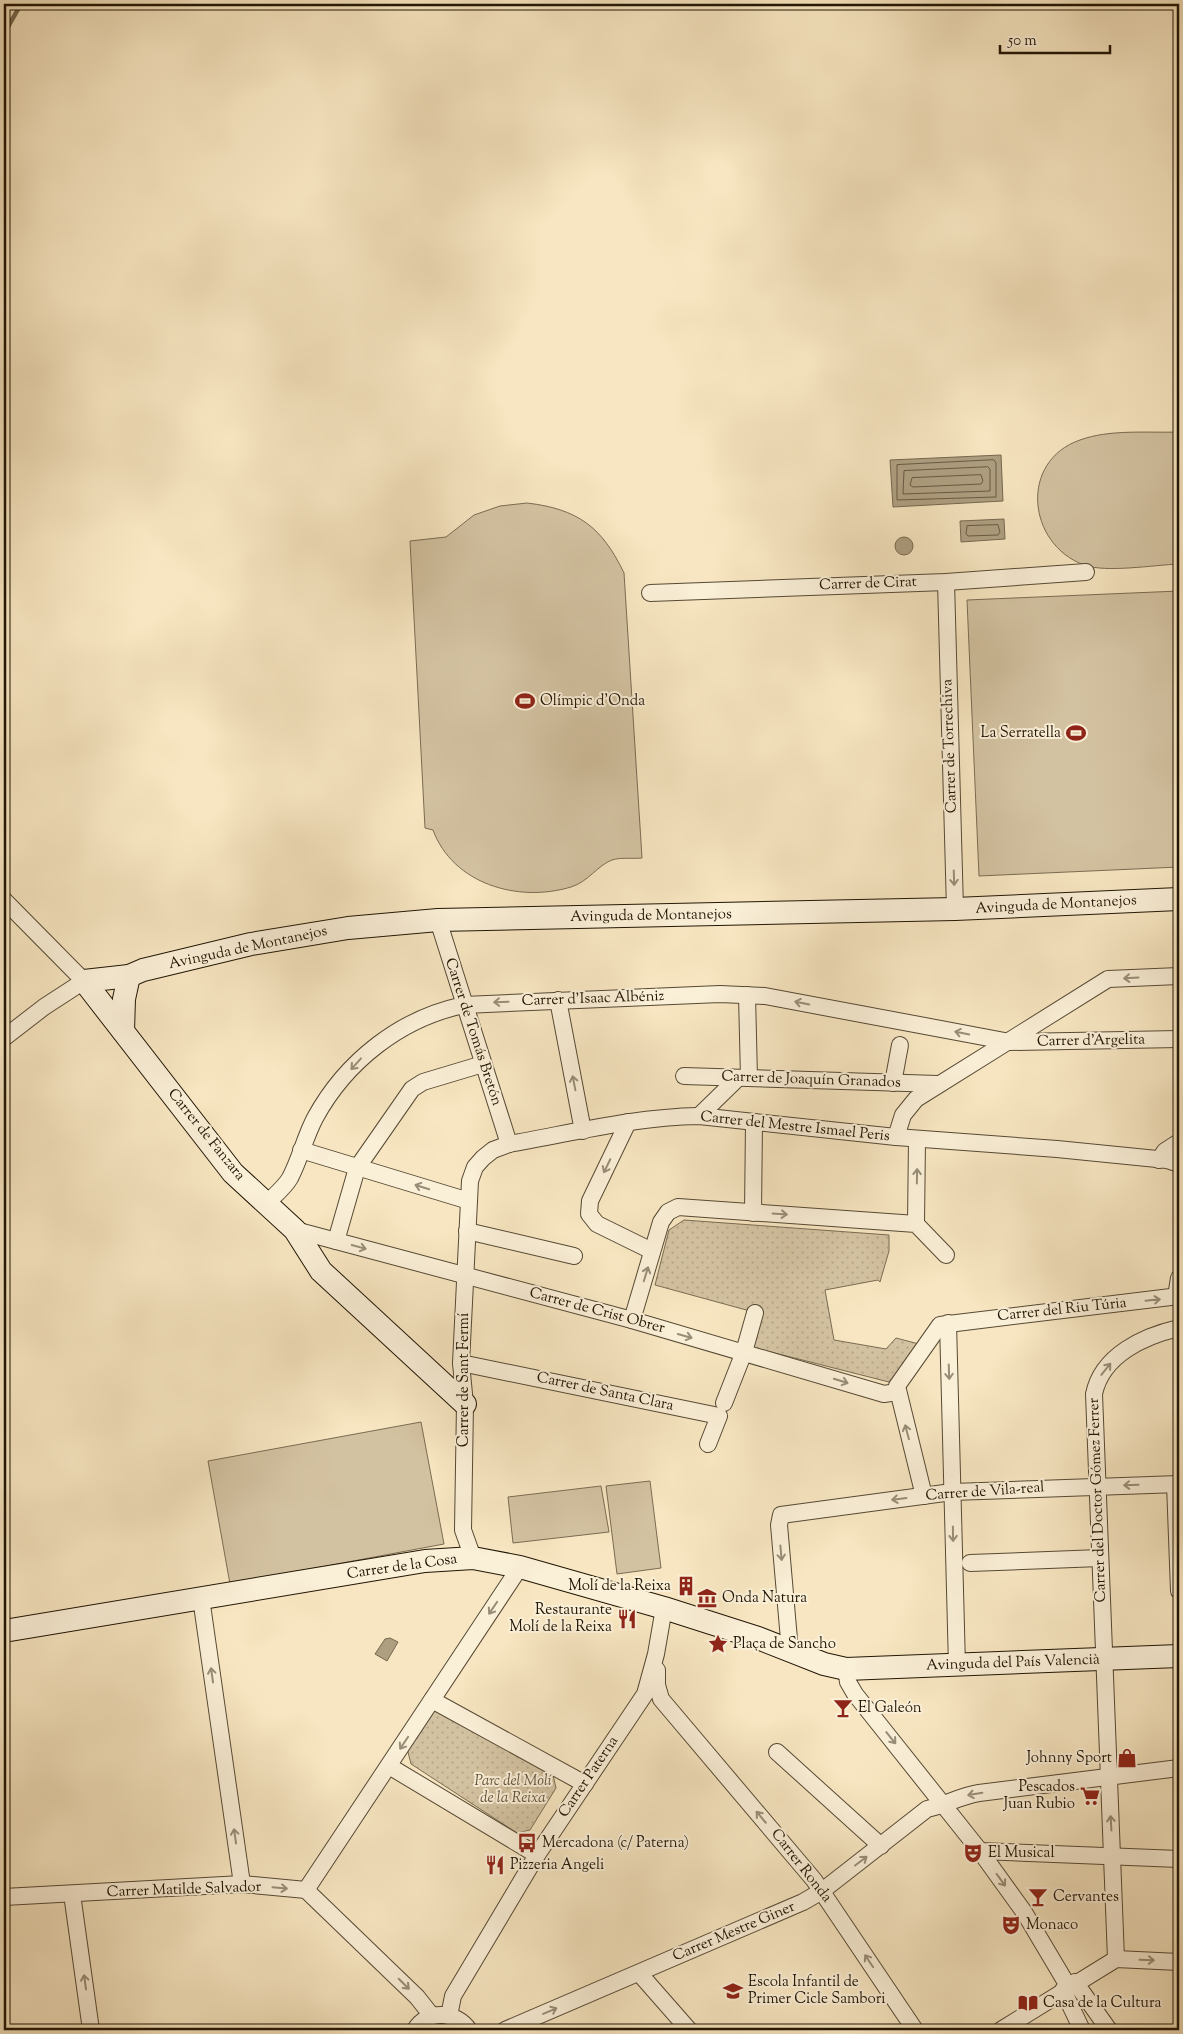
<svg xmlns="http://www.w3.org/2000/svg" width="1183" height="2034" font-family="'Sorts Mill Goudy',serif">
	<defs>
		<pattern id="park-dots" width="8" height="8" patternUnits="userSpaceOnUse" patternTransform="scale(1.25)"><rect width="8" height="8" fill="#d3c2a1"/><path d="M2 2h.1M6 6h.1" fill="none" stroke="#b5a689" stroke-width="1.8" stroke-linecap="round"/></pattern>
	</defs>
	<rect width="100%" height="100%" fill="#f7e6c1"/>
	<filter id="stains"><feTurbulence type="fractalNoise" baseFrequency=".004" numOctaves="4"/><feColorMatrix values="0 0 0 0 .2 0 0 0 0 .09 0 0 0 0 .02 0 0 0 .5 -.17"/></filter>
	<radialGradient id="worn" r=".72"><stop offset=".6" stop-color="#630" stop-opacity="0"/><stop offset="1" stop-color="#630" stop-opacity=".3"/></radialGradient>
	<!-- green -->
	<g fill="#d3c2a1" stroke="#7a6c53">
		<path d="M1179,432V564C1154,565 1106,573 1084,565C1027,544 1019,461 1080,440C1110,429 1148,433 1179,432Z"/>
		<path d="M527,503C578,509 602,527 624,573L642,858C633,859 621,857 612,860C598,865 588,882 571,887C518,903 453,884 433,830L425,828L410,541L446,537L474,515L500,506Z"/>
		<path d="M1179,591V867L979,876L967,600Z"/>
		<path d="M421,1422L444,1544L230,1584L208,1461Z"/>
		<path d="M650,1481L661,1568L617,1574L606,1486Z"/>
		<path d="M601,1486L609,1532L513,1543L508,1497Z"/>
	</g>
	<!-- park -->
	<g fill="url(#park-dots)" stroke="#7a6c53">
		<path d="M684,1220L889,1235V1251L880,1282L878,1280L825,1290L834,1340L886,1349L896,1338L919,1344L889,1382L751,1347L750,1311L655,1285L669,1230Z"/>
		<path d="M446,1708L553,1775L556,1788L530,1830L517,1833L411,1764L407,1748L429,1713Z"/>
	</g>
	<!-- water -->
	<g fill="#ae9f81" stroke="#76684f">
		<path d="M1001,455L1003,501L893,507L890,460Z"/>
		<path d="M1004,519L1005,539L961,542L960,521Z"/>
		<circle cx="904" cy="546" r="9"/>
		<path d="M390,1638L398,1642L387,1661L375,1654L385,1639Z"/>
	</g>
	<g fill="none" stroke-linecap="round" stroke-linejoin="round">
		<!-- shore -->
		<g stroke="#685a43" stroke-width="1">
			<path d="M994,460L996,463V497L897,500V465Z"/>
			<path d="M988,467L990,469V491L903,494L904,471Z"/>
			<path d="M981,475L983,481L981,484L913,487L910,485L912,478Z"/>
			<path d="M998,525L1000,532L998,535L968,536L966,534L967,526Z"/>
		</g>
		<!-- stream -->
		<path stroke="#76684f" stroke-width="4.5" d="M4,34L21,4"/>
		<defs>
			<g id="street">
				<path d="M946,582L955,909"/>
				<path d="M650,593L946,582L1086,572"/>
				<path d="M4,900L84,981L44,1007L4,1038"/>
				<path d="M438,920L509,1144"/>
				<path d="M747,995L749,1078"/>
				<path d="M558,1000L583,1131"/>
				<path d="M684,1076L938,1084"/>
				<path d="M893,1083L900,1045"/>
				<path d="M699,1116L738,1078"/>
				<path d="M628,1122L590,1201L589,1214L597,1224L652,1251"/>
				<path d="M896,1137L903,1115L916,1099L1108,979L1179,976"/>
				<path d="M301,1150L469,1201"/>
				<path d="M1159,1160L1165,1151L1179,1142"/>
				<path d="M267,1203C274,1196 285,1187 290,1178C300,1159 305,1137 315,1118C346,1061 401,1018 464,1005L720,994L765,996L1010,1042L1179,1039"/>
				<path d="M753,1213L754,1122"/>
				<path d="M916,1224L917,1139"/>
				<path d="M295,1230L632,1320L884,1394L897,1392"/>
				<path d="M467,1231L574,1256"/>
				<path d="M336,1241L357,1168L412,1089L423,1082L483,1064"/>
				<path d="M1176,1297L1179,1278"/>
				<path d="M632,1320L661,1222L668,1212L678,1207L916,1224L946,1255"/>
				<path d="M948,1323L957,1666"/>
				<path d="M461,1363L719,1416L708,1444"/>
				<path d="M724,1403L744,1352L755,1313"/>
				<path d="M1175,1484L1179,1591"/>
				<path d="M924,1496L897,1386L940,1325L1179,1296"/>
				<path d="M473,1558L463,1530L465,1404L461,1363L470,1181L475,1167L483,1158L493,1150L509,1144C572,1133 635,1117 699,1116L896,1137L1057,1149L1167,1160L1179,1164"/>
				<path d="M970,1563L1100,1558"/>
				<path d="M201,1598L242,1884"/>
				<path d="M790,1651L779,1525L781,1515L952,1492L1179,1484"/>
				<path d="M846,1669L848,1682L855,1694L980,1851L1024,1912L1068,1986"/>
				<path d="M657,1670V1685L661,1699L814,1880L915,2030"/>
				<path d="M432,1700L585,1784"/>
				<path d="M777,1752L881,1846"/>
				<path d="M389,1766L537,1855"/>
				<path d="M980,1851L1179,1859"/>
				<path d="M306,1890L520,1567"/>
				<path d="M72,1894L91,2030"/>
				<path d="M4,1897L242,1884L306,1890L417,1997L432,2016"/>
				<path d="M1116,1959L1094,1394C1102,1355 1144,1336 1179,1328"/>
				<path d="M639,1973L689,2030"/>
				<path d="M1075,1982L1109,2030"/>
				<path d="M1063,1990L1082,2030"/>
				<path d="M449,2016L453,1996L537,1855L645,1694L656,1654L664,1608"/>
				<path d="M415,2030C427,2009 456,2011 469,2030"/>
				<path d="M505,2030L803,1902L822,1891L927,1809C946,1805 960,1796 979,1793L1179,1768"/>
				<path d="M1001,2030L1116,1959L1179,1962"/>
			</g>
			<g id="secondary">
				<path d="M123,1031L124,999L129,976"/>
				<path d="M465,1404L321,1271L295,1230L233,1173L84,981L129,976L143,970L251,944L348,928L438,920L955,909L1179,899"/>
				<path d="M4,1631L425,1561L473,1558L520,1567L664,1608L758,1638L824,1664L846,1669L1179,1656"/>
			</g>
		</defs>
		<!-- street casing -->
		<use href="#street" stroke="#564934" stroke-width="18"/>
		<!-- secondary casing -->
		<use href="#secondary" stroke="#211505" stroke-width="24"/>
		<!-- street -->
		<use href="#street" stroke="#faefd7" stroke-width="16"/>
		<!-- secondary -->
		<use href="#secondary" stroke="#faefd7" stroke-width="22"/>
	</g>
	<!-- one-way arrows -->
	<defs><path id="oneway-shaft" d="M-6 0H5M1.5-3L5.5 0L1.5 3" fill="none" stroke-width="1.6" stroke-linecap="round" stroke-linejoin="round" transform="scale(1.25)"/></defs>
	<g stroke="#988d78">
		<use href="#oneway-shaft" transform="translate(954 878) rotate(88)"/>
		<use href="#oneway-shaft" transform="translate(1131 978) rotate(177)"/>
		<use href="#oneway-shaft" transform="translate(501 1002) rotate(178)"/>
		<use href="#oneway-shaft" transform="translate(802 1003) rotate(-169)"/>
		<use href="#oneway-shaft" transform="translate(962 1033) rotate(-169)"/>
		<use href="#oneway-shaft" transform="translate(356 1064) rotate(132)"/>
		<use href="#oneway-shaft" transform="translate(574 1083) rotate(-101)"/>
		<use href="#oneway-shaft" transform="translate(607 1166) rotate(116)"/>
		<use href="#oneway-shaft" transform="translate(917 1176) rotate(-89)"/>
		<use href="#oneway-shaft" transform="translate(422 1187) rotate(-163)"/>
		<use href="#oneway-shaft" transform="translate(780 1214) rotate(4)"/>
		<use href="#oneway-shaft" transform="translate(359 1247) rotate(15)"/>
		<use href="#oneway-shaft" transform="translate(646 1274) rotate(-73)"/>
		<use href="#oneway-shaft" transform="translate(1153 1300) rotate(-6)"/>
		<use href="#oneway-shaft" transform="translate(685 1336) rotate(16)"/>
		<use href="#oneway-shaft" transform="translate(1106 1369) rotate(-51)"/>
		<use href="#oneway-shaft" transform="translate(949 1372) rotate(88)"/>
		<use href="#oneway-shaft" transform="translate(841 1381) rotate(17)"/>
		<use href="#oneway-shaft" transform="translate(907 1432) rotate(-105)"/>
		<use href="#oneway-shaft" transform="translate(1131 1485) rotate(178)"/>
		<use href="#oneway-shaft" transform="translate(899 1499) rotate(173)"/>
		<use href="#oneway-shaft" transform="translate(953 1534) rotate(89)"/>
		<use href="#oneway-shaft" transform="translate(781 1553) rotate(85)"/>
		<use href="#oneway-shaft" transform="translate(493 1608) rotate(124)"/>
		<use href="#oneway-shaft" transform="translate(212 1675) rotate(-98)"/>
		<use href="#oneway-shaft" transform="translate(891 1738) rotate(51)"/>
		<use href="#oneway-shaft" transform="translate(404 1743) rotate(124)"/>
		<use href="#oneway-shaft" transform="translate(975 1794) rotate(170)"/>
		<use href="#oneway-shaft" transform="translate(761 1817) rotate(-130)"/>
		<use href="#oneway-shaft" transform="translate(1111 1823) rotate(-93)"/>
		<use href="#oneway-shaft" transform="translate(235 1836) rotate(-98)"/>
		<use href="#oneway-shaft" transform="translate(861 1861) rotate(-37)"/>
		<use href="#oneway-shaft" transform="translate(1001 1880) rotate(54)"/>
		<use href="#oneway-shaft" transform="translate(280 1888) rotate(5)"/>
		<use href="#oneway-shaft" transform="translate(1147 1960) rotate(2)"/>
		<use href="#oneway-shaft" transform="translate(869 1961) rotate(-124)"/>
		<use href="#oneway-shaft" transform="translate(85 1982) rotate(-98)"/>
		<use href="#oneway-shaft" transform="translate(404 1984) rotate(45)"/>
		<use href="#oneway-shaft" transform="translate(550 2011) rotate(-23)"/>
	</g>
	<!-- icons -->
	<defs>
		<symbol id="stadium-bare" viewBox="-9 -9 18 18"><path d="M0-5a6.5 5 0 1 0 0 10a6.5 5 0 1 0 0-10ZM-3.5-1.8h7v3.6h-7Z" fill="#8f2418" stroke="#faefd7" stroke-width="2.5" paint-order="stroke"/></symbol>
		<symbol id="building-bare" viewBox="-9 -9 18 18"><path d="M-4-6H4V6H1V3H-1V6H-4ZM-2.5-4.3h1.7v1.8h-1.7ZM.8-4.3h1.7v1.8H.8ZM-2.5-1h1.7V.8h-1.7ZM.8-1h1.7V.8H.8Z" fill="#8f2418" stroke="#faefd7" stroke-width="2.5" paint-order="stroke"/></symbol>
		<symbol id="museum-bare" viewBox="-9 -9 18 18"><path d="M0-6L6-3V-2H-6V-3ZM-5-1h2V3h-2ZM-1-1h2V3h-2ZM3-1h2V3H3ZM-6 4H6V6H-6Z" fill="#8f2418" stroke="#faefd7" stroke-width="2.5" paint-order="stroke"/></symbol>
		<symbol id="restaurant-bare" viewBox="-9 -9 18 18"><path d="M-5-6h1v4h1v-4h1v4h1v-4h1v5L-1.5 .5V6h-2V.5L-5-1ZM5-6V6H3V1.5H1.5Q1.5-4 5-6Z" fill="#8f2418" stroke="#faefd7" stroke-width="2.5" paint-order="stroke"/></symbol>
		<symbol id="sight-bare" viewBox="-9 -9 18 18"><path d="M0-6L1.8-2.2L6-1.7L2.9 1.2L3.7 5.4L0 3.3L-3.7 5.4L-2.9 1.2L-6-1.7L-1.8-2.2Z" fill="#8f2418" stroke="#faefd7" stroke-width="2.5" paint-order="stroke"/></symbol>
		<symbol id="bar-bare" viewBox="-9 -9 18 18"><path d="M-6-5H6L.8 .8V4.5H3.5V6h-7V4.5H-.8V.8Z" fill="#8f2418" stroke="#faefd7" stroke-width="2.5" paint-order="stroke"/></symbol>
		<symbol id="shop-bare" viewBox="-9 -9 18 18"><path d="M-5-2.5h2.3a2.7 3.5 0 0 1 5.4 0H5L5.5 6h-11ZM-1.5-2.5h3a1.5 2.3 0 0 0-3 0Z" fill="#8f2418" stroke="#faefd7" stroke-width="2.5" paint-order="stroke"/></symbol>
		<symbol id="supermarket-bare" viewBox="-9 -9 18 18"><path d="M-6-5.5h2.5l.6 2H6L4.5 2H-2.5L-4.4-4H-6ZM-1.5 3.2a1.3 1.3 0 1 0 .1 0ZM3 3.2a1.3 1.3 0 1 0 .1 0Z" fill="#8f2418" stroke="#faefd7" stroke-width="2.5" paint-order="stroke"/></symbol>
		<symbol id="bus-bare" viewBox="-9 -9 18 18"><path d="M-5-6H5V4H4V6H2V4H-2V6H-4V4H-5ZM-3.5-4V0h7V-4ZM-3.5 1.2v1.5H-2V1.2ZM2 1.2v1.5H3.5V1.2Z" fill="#8f2418" stroke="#faefd7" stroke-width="2.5" paint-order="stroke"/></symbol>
		<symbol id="theatre-bare" viewBox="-9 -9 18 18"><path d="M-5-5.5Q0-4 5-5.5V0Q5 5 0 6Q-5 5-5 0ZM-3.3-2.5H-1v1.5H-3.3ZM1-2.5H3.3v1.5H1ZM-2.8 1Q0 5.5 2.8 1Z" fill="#8f2418" stroke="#faefd7" stroke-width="2.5" paint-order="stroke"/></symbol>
		<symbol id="school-bare" viewBox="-9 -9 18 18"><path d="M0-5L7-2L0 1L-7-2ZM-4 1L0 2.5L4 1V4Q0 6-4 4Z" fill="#8f2418" stroke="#faefd7" stroke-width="2.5" paint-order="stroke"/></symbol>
		<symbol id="library-bare" viewBox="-9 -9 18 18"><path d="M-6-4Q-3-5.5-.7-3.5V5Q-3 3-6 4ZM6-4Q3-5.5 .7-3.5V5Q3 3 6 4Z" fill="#8f2418" stroke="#faefd7" stroke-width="2.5" paint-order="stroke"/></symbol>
	</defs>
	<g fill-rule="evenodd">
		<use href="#stadium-bare" x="511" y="687" width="28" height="28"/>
		<use href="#stadium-bare" x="1062" y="719" width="28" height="28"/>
		<use href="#building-bare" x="672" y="1572" width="28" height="28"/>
		<use href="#museum-bare" x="693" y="1584" width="28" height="28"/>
		<use href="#restaurant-bare" x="613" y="1605" width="28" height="28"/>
		<use href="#sight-bare" x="704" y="1630" width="28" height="28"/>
		<use href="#bar-bare" x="829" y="1694" width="28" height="28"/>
		<use href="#shop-bare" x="1113" y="1744" width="28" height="28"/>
		<use href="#supermarket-bare" x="1076" y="1782" width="28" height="28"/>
		<use href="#bus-bare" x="513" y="1829" width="28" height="28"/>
		<use href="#theatre-bare" x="959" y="1839" width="28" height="28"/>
		<use href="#restaurant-bare" x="481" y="1851" width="28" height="28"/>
		<use href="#bar-bare" x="1024" y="1883" width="28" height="28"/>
		<use href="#theatre-bare" x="997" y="1911" width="28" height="28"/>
		<use href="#school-bare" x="719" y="1977" width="28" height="28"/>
		<use href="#library-bare" x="1014" y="1989" width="28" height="28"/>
	</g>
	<g text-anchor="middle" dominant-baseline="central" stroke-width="4" stroke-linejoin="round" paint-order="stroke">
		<!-- street labels -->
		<g font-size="15" fill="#211505" stroke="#faefd7">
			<text transform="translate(868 584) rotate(-2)">Carrer de Cirat</text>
			<text transform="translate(950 746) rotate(-92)">Carrer de Torrechiva</text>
			<text transform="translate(1056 905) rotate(-3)">Avinguda de Montanejos</text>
			<text transform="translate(651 916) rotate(-1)">Avinguda de Montanejos</text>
			<text transform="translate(248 948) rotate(-12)">Avinguda de Montanejos</text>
			<text transform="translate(593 999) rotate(-2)">Carrer d'Isaac Albéniz</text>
			<text transform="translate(473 1032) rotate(72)">Carrer de Tomás Bretón</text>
			<text transform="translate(1091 1041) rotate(-1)">Carrer d'Argelita</text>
			<text transform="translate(811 1080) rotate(2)">Carrer de Joaquín Granados</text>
			<text transform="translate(795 1127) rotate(6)">Carrer del Mestre Ismael Peris</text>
			<text transform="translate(206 1135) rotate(51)">Carrer de Fanzara</text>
			<text transform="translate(1062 1310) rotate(-6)">Carrer del Riu Túria</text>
			<text transform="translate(597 1311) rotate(15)">Carrer de Crist Obrer</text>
			<text transform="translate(464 1380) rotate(-90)">Carrer de Sant Fermí</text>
			<text transform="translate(605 1392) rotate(12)">Carrer de Santa Clara</text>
			<text transform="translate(985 1492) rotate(-4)">Carrer de Vila-real</text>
			<text transform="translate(1098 1500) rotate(-92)">Carrer del Doctor Gómez Ferrer</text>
			<text transform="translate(402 1567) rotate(-8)">Carrer de la Cosa</text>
			<text transform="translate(1013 1663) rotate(-2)">Avinguda del País Valencià</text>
			<text transform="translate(589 1777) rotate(-56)">Carrer Paterna</text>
			<text transform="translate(801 1866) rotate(52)">Carrer Ronda</text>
			<text transform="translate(184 1890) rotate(-2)">Carrer Matilde Salvador</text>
			<text transform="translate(734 1932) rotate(-23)">Carrer Mestre Giner</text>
		</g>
		<!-- poi labels -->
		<g font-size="15" fill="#211505" stroke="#faefd7" text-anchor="start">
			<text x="540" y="701">Olímpic d'Onda</text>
			<text x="1061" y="733" text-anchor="end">La Serratella</text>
			<text x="671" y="1586" text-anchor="end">Molí de la Reixa</text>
			<text x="722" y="1598">Onda Natura</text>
			<text x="612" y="1610" text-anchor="end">Restaurante<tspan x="612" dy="17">Molí de la Reixa</tspan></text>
			<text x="733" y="1644">Plaça de Sancho</text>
			<text x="858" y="1708">El Galeón</text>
			<text x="1112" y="1758" text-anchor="end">Johnny Sport</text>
			<text x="1075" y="1787" text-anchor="end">Pescados<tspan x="1075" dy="17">Juan Rubio</tspan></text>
			<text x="542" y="1843">Mercadona (c/ Paterna)</text>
			<text x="988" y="1853">El Musical</text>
			<text x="510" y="1865">Pizzeria Angeli</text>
			<text x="1053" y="1897">Cervantes</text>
			<text x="1026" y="1925">Monaco</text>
			<text x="748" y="1982">Escola Infantil de<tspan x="748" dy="17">Primer Cicle Sambori</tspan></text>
			<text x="1043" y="2003">Casa de la Cultura</text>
		</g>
		<!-- park labels -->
		<g font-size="15" font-style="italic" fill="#5f523c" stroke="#faefd7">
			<text x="513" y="1781">Parc del Molí<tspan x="513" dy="17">de la Reixa</tspan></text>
		</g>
	</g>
	<!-- margin -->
	<rect width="1183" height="2034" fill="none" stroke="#f7e6c1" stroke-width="20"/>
	<rect x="5" y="5" width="1173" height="2024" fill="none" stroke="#211505" stroke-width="2.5"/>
	<rect x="10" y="10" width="1163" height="2014" fill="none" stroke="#211505"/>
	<!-- scale -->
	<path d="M1000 45v8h110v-8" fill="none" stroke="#211505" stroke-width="2.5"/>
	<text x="1008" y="45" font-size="15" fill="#211505" stroke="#faefd7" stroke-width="4" paint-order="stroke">50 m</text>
	<rect width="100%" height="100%" filter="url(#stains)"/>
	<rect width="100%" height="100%" fill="url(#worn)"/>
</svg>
